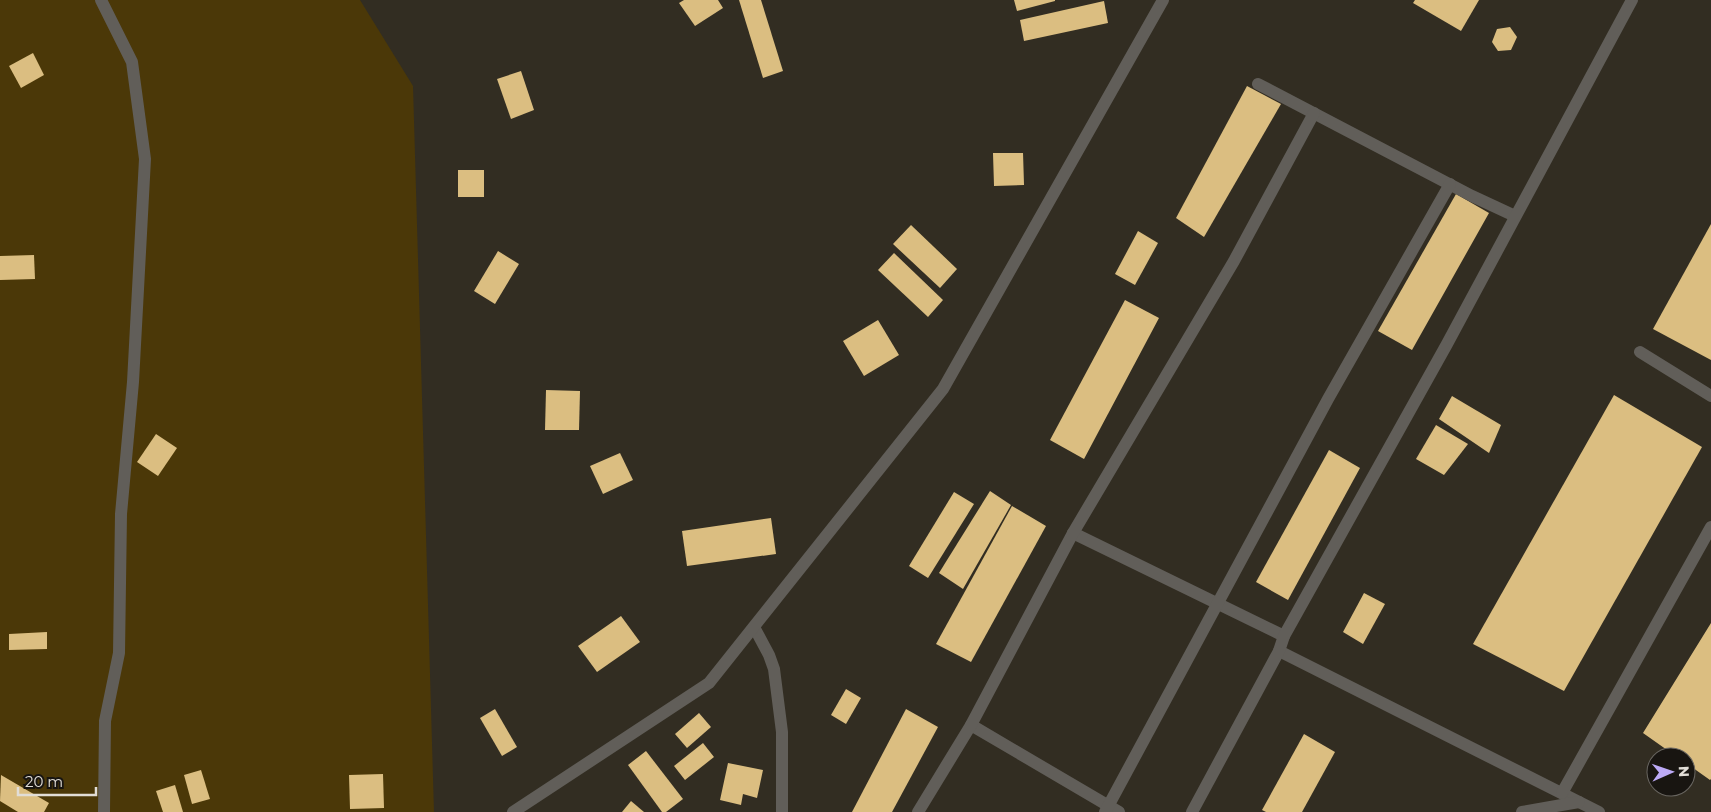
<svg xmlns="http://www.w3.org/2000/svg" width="1711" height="812" font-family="Montserrat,sans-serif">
	<rect width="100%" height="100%" fill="#322d22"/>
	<!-- green -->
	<path fill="#4b3808" d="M0,0H360L413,86L434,812H0Z"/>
	<!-- building -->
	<g fill="#dbbe81">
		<path d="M684,0H718L723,8L695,26L679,3Z"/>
		<path d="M739,0H761L783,71L763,78Z"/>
		<path d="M1014,0H1055V1L1017,11Z"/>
		<path d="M1415,0H1479L1461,31L1413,3Z"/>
		<path d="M1104,1L1108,23L1024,41L1020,20Z"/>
		<path d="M1510,27L1517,37L1511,50L1498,51L1492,42L1497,29Z"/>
		<path d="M33,53L44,75L21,88L9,66Z"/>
		<path d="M521,71L534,110L511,119L497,79Z"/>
		<path d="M1247,86L1281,104L1204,237L1176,218Z"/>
		<path d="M993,153H1023L1024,185L994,186Z"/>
		<rect x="458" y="170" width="26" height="27"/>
		<path d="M1456,194L1489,213L1412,350L1378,331Z"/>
		<path d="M1711,224V360L1653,329Z"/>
		<path d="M911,225L957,269L940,288L893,244Z"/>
		<path d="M1138,231L1158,243L1135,285L1115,274Z"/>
		<path d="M498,251L519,264L495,304L474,291Z"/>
		<path d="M894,253L943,300L928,317L878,270Z"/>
		<path d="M34,255L35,279L0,280V256Z"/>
		<path d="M1125,300L1159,318L1084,459L1050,440Z"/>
		<path d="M878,320L899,355L864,376L843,341Z"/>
		<path d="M546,390L580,391L579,430H545Z"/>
		<path d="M1614,395L1702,447L1564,691L1473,644Z"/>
		<path d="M1452,396L1501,425L1489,453L1439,419Z"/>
		<path d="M1436,425L1468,444L1444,475L1416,459Z"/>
		<path d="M156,434L177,448L158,476L137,462Z"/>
		<path d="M1329,450L1360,468L1288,600L1256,582Z"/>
		<path d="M620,453L633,480L603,494L590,466Z"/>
		<path d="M990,491L1011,505L963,589L939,573Z"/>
		<path d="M954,492L974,504L928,578L909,566Z"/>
		<path d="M1012,506L1046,526L971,662L936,644Z"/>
		<path d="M771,518L776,554L687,566L682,531Z"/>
		<path d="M1364,593L1385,604L1363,644L1343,632Z"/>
		<path d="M621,616L640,642L597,672L578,646Z"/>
		<path d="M1711,623V779L1710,780L1686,763V757H1677L1643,733Z"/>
		<path d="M47,632V649L9,650V634Z"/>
		<path d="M846,689L861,698L846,724L831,715Z"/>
		<path d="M495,709L517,747L502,756L480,718Z"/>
		<path d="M906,709L938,727L892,812H852Z"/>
		<path d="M699,713L711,727L687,748L675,734Z"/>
		<path d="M1304,734L1335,752L1302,812H1266L1262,810Z"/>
		<path d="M703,743L714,757L685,780L674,766Z"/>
		<path d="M646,751L683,799L666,812H662L628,765Z"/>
		<path d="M728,763L763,770L757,798L743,794L741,805L720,800Z"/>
		<path d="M201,770L210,799L192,804L184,775Z"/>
		<path d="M383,774L384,808L350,809L349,775Z"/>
		<path d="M1,775L49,803L44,812H18L0,801Z"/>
		<path d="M175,785L183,812H163L156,791Z"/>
		<path d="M631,801L644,812H622Z"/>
	</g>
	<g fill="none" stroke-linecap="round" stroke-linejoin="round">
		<!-- service -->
		<g stroke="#615e59" stroke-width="12">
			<path d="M1258,84L1472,196L1515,216"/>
			<path d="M1640,352L1711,396"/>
			<path d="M1073,533L1284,636"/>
			<path d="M1279,651L1599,812"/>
			<path d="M971,725L1119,812"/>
			<path d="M1562,793L1711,527"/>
			<path d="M918,812L971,725L1073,533L1234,261L1314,113"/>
			<path d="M1105,812L1328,399L1450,184"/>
			<path d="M1192,812L1279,651L1284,636L1447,344L1632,0"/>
			<path d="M1522,812L1579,802"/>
		</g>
		<!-- minor -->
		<g stroke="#615e59" stroke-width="12">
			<path d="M101,0L132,62L145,159L133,382L121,514L119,653L105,721L104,812"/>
			<path d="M754,627L769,655L774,669L782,732V812"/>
			<path d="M513,812L709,683L943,389L1163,0"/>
		</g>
	</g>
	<!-- north arrow -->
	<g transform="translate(1671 772) rotate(88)"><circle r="24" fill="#181511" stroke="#686560"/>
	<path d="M0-4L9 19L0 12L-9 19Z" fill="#bcaaf6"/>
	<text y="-8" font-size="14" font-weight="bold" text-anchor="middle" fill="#e1ddd7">N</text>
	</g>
	<!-- scale -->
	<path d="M18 787v8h78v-8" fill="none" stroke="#e1ddd7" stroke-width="2.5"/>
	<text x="25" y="787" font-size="15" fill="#e1ddd7" stroke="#181511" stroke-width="4" paint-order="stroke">20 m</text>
</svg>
